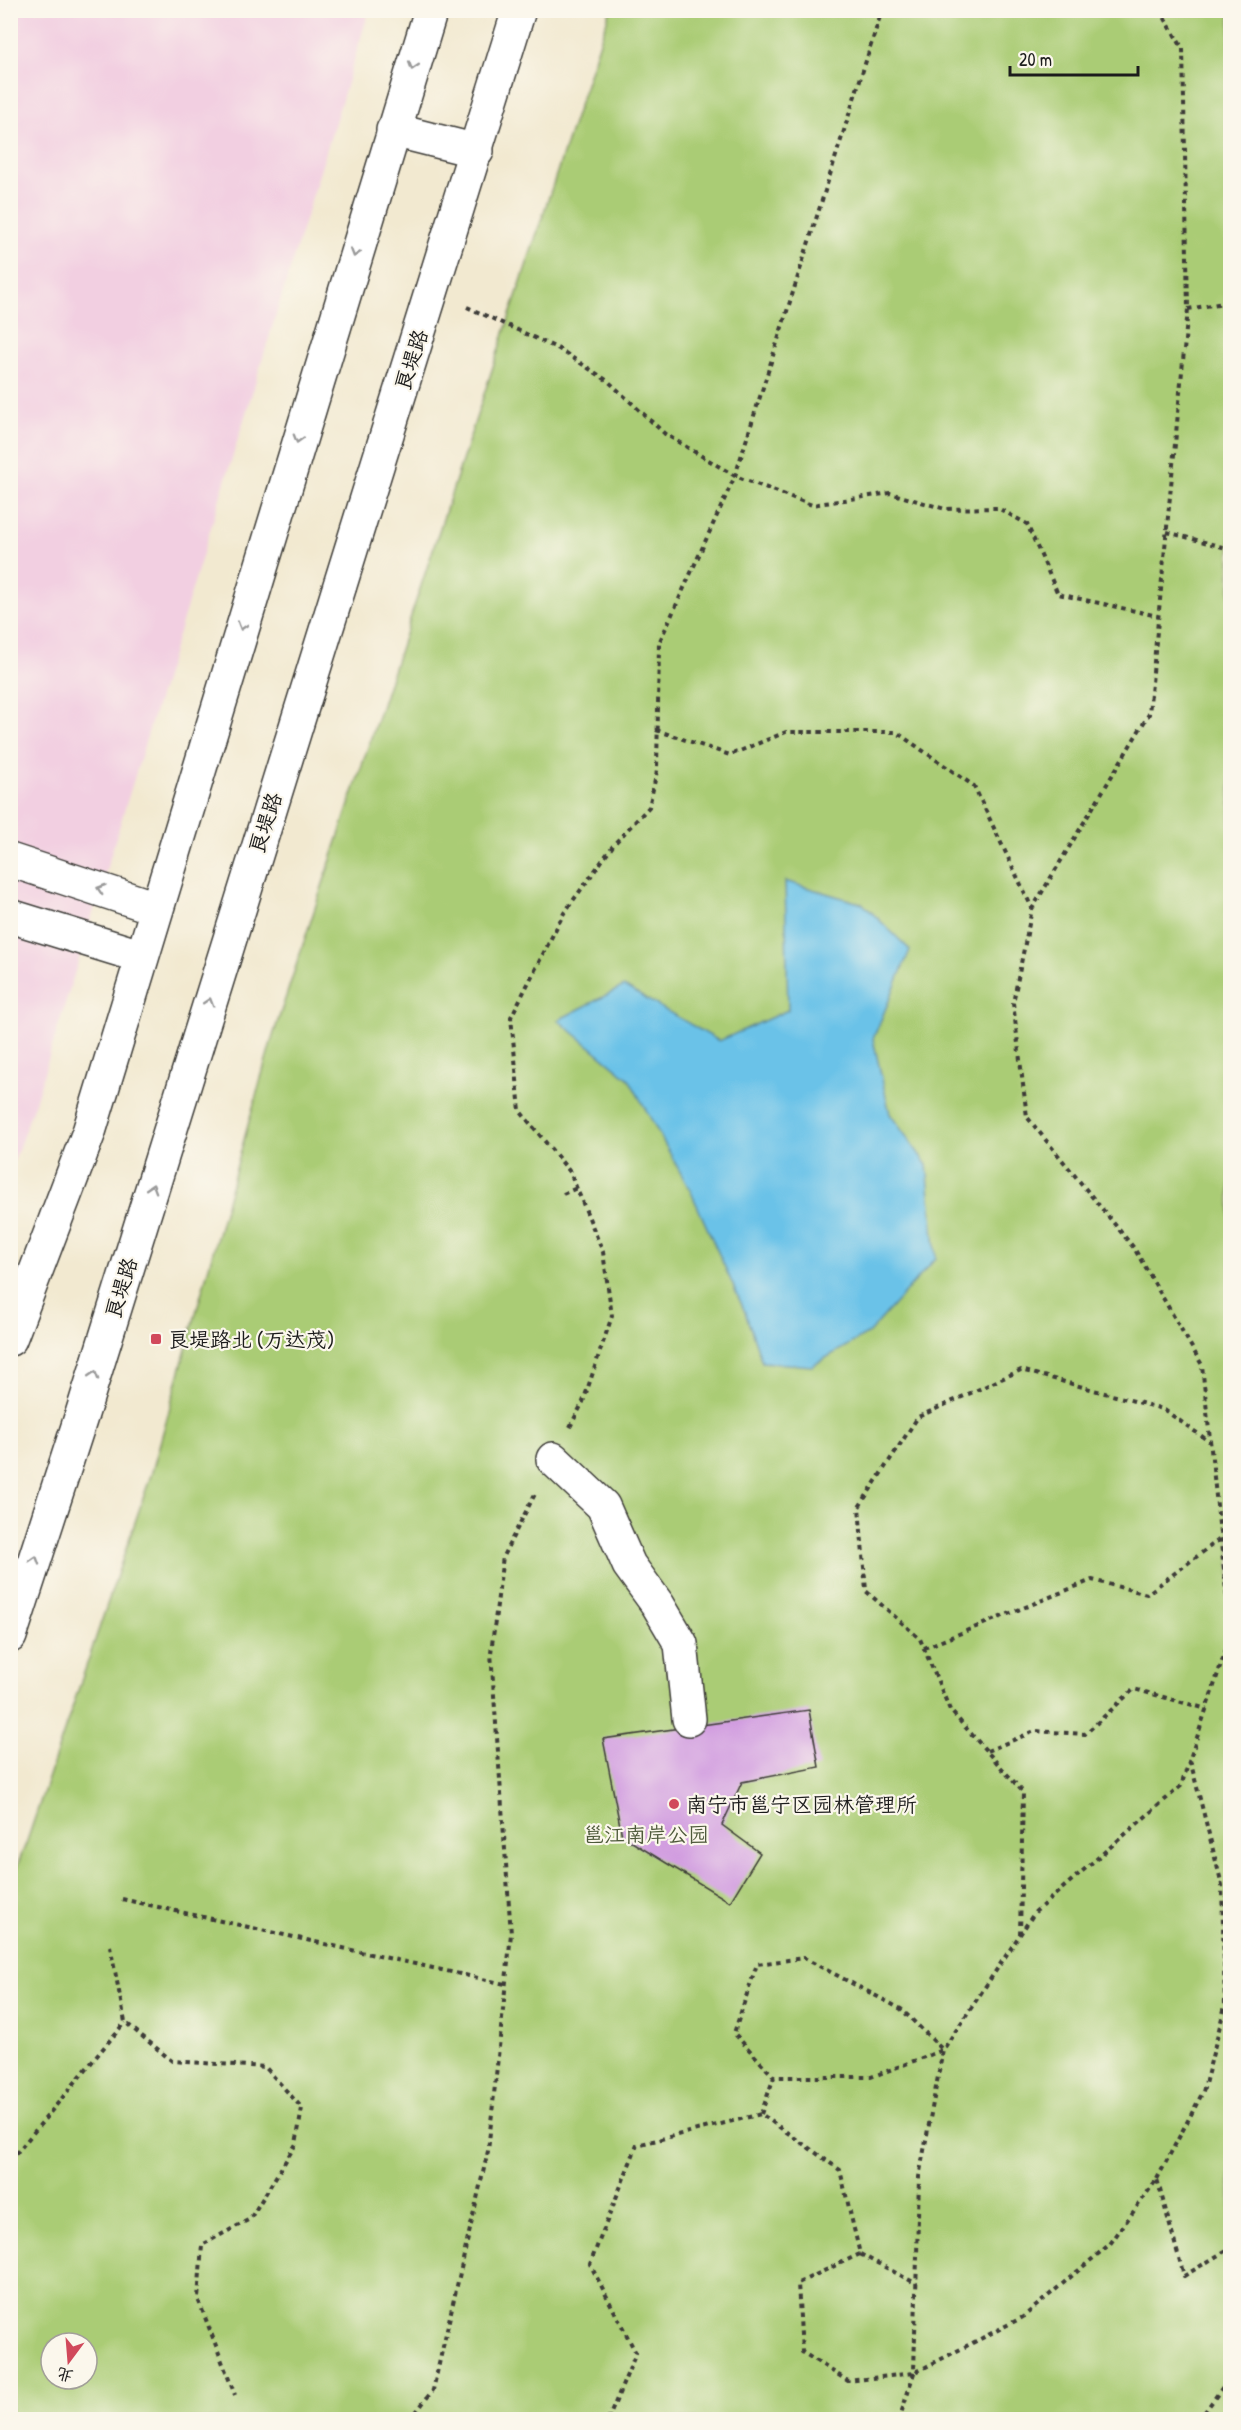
<svg xmlns="http://www.w3.org/2000/svg" width="1241" height="2430" font-family="'Patrick Hand','LXGW WenKai TC',sans-serif">
	<rect width="100%" height="100%" fill="#fbf7ec"/>
	<filter id="ink" filterUnits="userSpaceOnUse"><feTurbulence type="fractalNoise" baseFrequency=".0167" numOctaves="2"/><feDisplacementMap in="SourceGraphic" scale="12" xChannelSelector="R" yChannelSelector="G"/><feConvolveMatrix kernelMatrix="1 2 1 2 8 2 1 2 1" color-interpolation-filters="sRGB"/></filter>
	<filter id="wash" filterUnits="userSpaceOnUse"><feTurbulence type="fractalNoise" baseFrequency=".008" numOctaves="4" result="noise"/><feDisplacementMap in="SourceGraphic" scale="24" xChannelSelector="R" yChannelSelector="G"/><feGaussianBlur stdDeviation="1.35" result="paint"/><feColorMatrix in="noise" values="0 0 0 0 0 0 0 0 0 0 0 0 0 0 0 0 0 1.4 0 .05"/><feComposite in="paint" operator="in"/></filter>
	<g filter="url(#wash)">
		<rect width="100%" height="100%" fill="#f2e9d0"/>
		<!-- built -->
		<path fill="#f2cfe1" d="M11,11H369L36,1099L11,1169Z"/>
		<!-- green -->
		<path fill="#aacc75" stroke="#637448" stroke-width="1.5" fill-rule="evenodd" d="M610,11H1230V2419L11,2420V1881L27,1841L152,1472L271,1042ZM51,2343H87V2379H51Z"/>
		<!-- water -->
		<path fill="#6bc2e8" stroke="#446f82" stroke-width="1.5" d="M785,881L863,904L910,950L873,1039L890,1114L927,1165L936,1258L869,1333L812,1366L762,1362L745,1312L691,1192L629,1079L558,1020L624,986L719,1041L788,1010Z"/>
		<g id="blocks">
			<!-- building -->
			<path fill="#d19de0" d="M809,1710L819,1767L742,1782L722,1825L760,1853L730,1902L622,1836L603,1739Z"/>
		</g>
	</g>
	<g filter="url(#ink)">
		<use href="#blocks" fill-opacity="0" stroke="#3c3b37" stroke-width="1.5"/>
		<g fill="none" stroke-linecap="round" stroke-linejoin="round">
			<defs>
				<g id="minor">
					<path d="M10,860L156,908"/>
					<path d="M10,916L140,956"/>
					<path d="M553,1459L603,1506L629,1565L658,1605L681,1644L689,1719"/>
				</g>
				<g id="major">
					<path d="M393,130L477,151"/>
					<path d="M10,1339L89,1132L431,10"/>
					<path d="M10,1636L82,1414L519,10"/>
				</g>
			</defs>
			<!-- minor casing -->
			<use href="#minor" stroke="#3c3b37" stroke-width="36"/>
			<!-- major casing -->
			<use href="#major" stroke="#3c3b37" stroke-width="36"/>
			<!-- path -->
			<g stroke="#3c3b37" stroke-width="4" stroke-dasharray="4.5 4.5" stroke-linecap="butt">
				<path d="M1160,10L1183,49L1188,309L1149,714L1032,909L1013,1003L1027,1117L1134,1248L1202,1365L1230,1627"/>
				<path d="M467,307L559,349L608,381L665,434L735,476L812,505L890,493L945,509L998,508L1027,524L1058,594L1158,616"/>
				<path d="M1188,309L1230,302"/>
				<path d="M1167,532L1230,549"/>
				<path d="M656,730L730,755L786,732H896L974,786L1032,908"/>
				<path d="M563,1194L577,1188"/>
				<path d="M570,1427L583,1402L612,1316L603,1252L570,1172L520,1111L511,1017L564,913L615,843L649,807L657,771L659,643L735,476L882,10"/>
				<path d="M924,1648L1092,1580L1147,1594L1220,1539"/>
				<path d="M987,1751L1035,1731L1085,1734L1134,1689L1207,1709"/>
				<path d="M122,1899L505,1984"/>
				<path d="M1020,1934L1023,1792L950,1710L920,1639L866,1591L859,1507L918,1417L1021,1370L1163,1409L1210,1442"/>
				<path d="M110,1946L125,2022L172,2061L265,2067L302,2108L296,2144L250,2219L202,2245L198,2299L235,2395"/>
				<path d="M761,2114L774,2077H871L943,2050L901,2009L804,1958L757,1964L734,2033L774,2077"/>
				<path d="M10,2161L125,2022"/>
				<path d="M1157,2179L1203,2092L1225,2006L1222,1885L1190,1760"/>
				<path d="M860,2254L798,2283L802,2352L848,2381L914,2373L1023,2317L1110,2244L1157,2179L1184,2276L1230,2248"/>
				<path d="M410,2420L433,2390L488,2151L511,1934L491,1653L503,1556L535,1494"/>
				<path d="M608,2420L636,2353L590,2264L637,2145L761,2114L840,2170L860,2254L917,2284"/>
				<path d="M899,2420L914,2373L919,2177L943,2050L1035,1912L1181,1786L1230,1637"/>
				<path d="M1199,2420L1230,2377"/>
			</g>
			<!-- minor -->
			<use href="#minor" stroke="#fff" stroke-width="33"/>
			<!-- major -->
			<use href="#major" stroke="#fff" stroke-width="33"/>
		</g>
		<!-- one-way arrows -->
		<defs><path id="oneway-chevron" d="M-2-3.5L2.5 0L-2 3.5" fill="none" stroke-width="1.6" stroke-linecap="round" stroke-linejoin="round" transform="scale(1.5)"/></defs>
		<g stroke="#999">
			<use href="#oneway-chevron" transform="translate(413 66) rotate(107)"/>
			<use href="#oneway-chevron" transform="translate(355 253) rotate(107)"/>
			<use href="#oneway-chevron" transform="translate(298 439) rotate(106)"/>
			<use href="#oneway-chevron" transform="translate(242 626) rotate(107)"/>
			<use href="#oneway-chevron" transform="translate(101 889) rotate(-162)"/>
			<use href="#oneway-chevron" transform="translate(209 1002) rotate(-73)"/>
			<use href="#oneway-chevron" transform="translate(152 1188) rotate(-73)"/>
			<use href="#oneway-chevron" transform="translate(94 1375) rotate(-73)"/>
			<use href="#oneway-chevron" transform="translate(35 1560) rotate(-72)"/>
		</g>
	</g>
	<!-- markers -->
	<g fill="#d1495b" stroke="#fbf7ec" stroke-width="2">
		<rect x="150" y="1333" width="12" height="12" rx="3"/>
		<circle cx="674" cy="1804" r="6"/>
	</g>
	<g text-anchor="middle" dominant-baseline="central" stroke-width="4.5" stroke-linejoin="round" paint-order="stroke">
		<!-- street labels -->
		<g font-size="21" fill="#1c1c1c" stroke="#fbf7ec">
			<text transform="translate(411 360) rotate(-72)">良堤路</text>
			<text transform="translate(265 823) rotate(-72)">良堤路</text>
			<text transform="translate(121 1288) rotate(-73)">良堤路</text>
		</g>
		<!-- poi labels -->
		<g font-size="21" fill="#1c1c1c" stroke="#fbf7ec" text-anchor="start">
			<text x="168" y="1339">良堤路北 (万达茂)</text>
			<text x="686" y="1804">南宁市邕宁区园林管理所</text>
		</g>
		<!-- park labels -->
		<g font-size="21" fill="#4e5a3b" stroke="#fbf7ec">
			<text x="646" y="1834">邕江南岸公园</text>
		</g>
	</g>
	<!-- margin -->
	<rect width="1241" height="2430" fill="none" stroke="#fbf7ec" stroke-width="36"/>
	<!-- north arrow -->
	<g transform="translate(69 2361) rotate(196)"><circle r="28" fill="#fbf7ec" stroke="#a29f99" stroke-width="1.5"/>
	<path d="M0-4.5L10 22L0 15L-10 22Z" fill="#d1495b"/>
	<text y="-9" font-size="16" font-weight="bold" text-anchor="middle" fill="#1c1c1c">北</text>
	</g>
	<!-- scale -->
	<path d="M1010 66v9h128v-9" fill="none" stroke="#1c1c1c" stroke-width="3"/>
	<text x="1019" y="66" font-size="18" fill="#1c1c1c" stroke="#fbf7ec" stroke-width="4.5" paint-order="stroke">20 m</text>
</svg>
